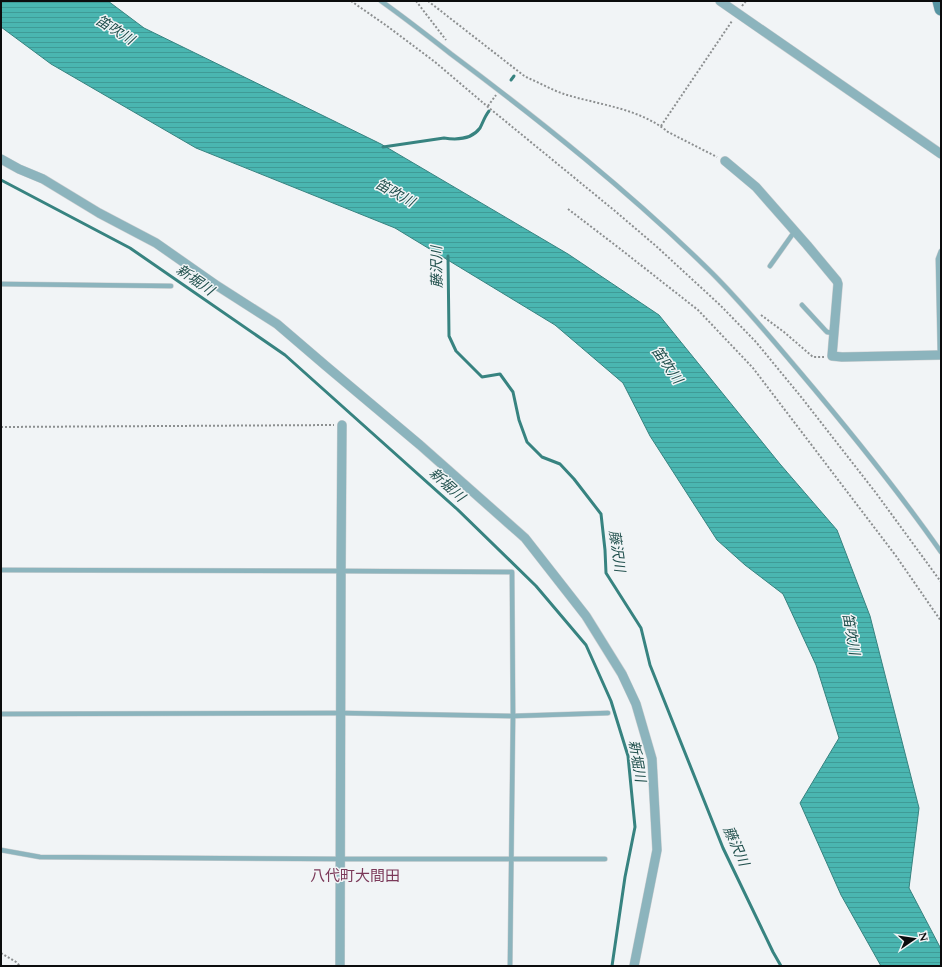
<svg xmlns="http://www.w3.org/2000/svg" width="942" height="967" font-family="Spectral,'Noto Sans JP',serif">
	<defs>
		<pattern id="water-rules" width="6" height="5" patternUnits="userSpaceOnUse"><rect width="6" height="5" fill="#4ab6b1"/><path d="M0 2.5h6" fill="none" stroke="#3f9b97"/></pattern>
	</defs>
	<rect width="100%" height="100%" fill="#f1f4f6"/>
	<!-- water -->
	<path fill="url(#water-rules)" stroke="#378380" d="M1,1H108L144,28L381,144L568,254L659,315L780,464L837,530L870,616L919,808L909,888L941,949V966H881L841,895L800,803L839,738L816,665L783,594L745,565L717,540L650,436L623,383L555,325L395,228L196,148L51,64L1,27Z"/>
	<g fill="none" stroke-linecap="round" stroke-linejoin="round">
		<!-- stream -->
		<g stroke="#378380" stroke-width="3">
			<path d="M511,80L514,76"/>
			<path d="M383,147L444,138C457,140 472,139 480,128C483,122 485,116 489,111"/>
			<path d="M1,180L130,248L285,355L457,509L536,586L586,645L611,701L628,756L635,827L625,877L612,966"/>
			<path d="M448,256L449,336L456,351L482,377L500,374L513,392L519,420L527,442L542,457L560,464L574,479L601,514L605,550L606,573L641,628L650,665L723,848L773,952L781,966"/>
		</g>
		<defs>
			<g id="lane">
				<path d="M381,1C405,18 428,36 451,54C542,122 631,193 712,273C743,304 771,338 799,371C849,430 897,489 941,552"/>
				<path d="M770,266L792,235L795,232"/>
				<path d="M1,284L171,286"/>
				<path d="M802,305L825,330L827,332L833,333"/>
				<path d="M940,355L938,259L941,251"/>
				<path d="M1,570L341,571L512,572L513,716L510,966"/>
				<path d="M1,714L341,713L513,716L608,713"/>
				<path d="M1,850L40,857L341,859H605"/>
			</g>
			<g id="street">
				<path d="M720,1L941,154"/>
				<path d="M1,159L19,169L43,179L99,213L156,243L216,285L277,324L326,366L420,445L525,538L586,616L622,674L636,704L652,759L657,850L634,966"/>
				<path d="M725,161L756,187L807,245L837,281L838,284L832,356L842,357L941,355"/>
				<path d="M340,966L341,571L342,425"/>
			</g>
			<path id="secondary" d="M939,1L941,9"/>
		</defs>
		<!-- lane casing -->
		<use href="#lane" stroke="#cccfd1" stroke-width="5.5"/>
		<!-- street casing -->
		<use href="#street" stroke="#cccfd1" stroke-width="10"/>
		<!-- secondary casing -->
		<use href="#secondary" stroke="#cccfd1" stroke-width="14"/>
		<!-- path -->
		<g stroke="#8c8f90" stroke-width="2" stroke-dasharray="2 2" stroke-linecap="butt">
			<path d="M351,1L387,26L435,62L488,107L615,211L656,246L720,305L756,342L802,398L876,493L941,582"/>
			<path d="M416,1L446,40"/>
			<path d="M428,1L523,75L528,78C540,83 552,90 564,94C599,105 639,108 668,132L717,157"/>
			<path d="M742,6L746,1"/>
			<path d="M488,106L496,95"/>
			<path d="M661,126L663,123L732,21"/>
			<path d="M568,209L619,248L698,310L753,368L896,556L941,621"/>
			<path d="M761,315L784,332L813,357H824"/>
			<path d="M1,427L334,425"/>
			<path d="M1,953L16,962L20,966"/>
		</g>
		<!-- lane -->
		<use href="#lane" stroke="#8cb4bd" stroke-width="4.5"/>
		<!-- street -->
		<use href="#street" stroke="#8cb4bd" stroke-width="9"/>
		<!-- secondary -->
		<use href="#secondary" stroke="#5694a2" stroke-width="13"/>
	</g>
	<g text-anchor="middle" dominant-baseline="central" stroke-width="3" stroke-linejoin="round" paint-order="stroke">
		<!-- water labels -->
		<g font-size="14" font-style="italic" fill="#21504d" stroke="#f1f4f6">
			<text transform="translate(115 30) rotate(32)">笛吹川</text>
			<text transform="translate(395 193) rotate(29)">笛吹川</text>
			<text transform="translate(437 267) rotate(-91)">藤沢川</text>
			<text transform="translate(195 280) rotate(35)">新堀川</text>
			<text transform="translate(667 365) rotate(55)">笛吹川</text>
			<text transform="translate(447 485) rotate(42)">新堀川</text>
			<text transform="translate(617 551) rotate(82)">藤沢川</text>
			<text transform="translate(851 634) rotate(80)">笛吹川</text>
			<text transform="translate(637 761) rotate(80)">新堀川</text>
			<text transform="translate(736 846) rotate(66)">藤沢川</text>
		</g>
		<!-- quarter labels -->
		<g font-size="15" fill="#7b3959" stroke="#f1f4f6">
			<text x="355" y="876">八代町大間田</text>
		</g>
	</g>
	<!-- border -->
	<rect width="942" height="967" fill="none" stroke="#0b0c0d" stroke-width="4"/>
	<!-- north arrow -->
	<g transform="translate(914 939) rotate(77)" stroke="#f1f4f6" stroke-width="3" paint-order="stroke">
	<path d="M0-3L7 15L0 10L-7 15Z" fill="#0b0c0d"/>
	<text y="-6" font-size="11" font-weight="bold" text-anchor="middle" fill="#0b0c0d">N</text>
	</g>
</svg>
